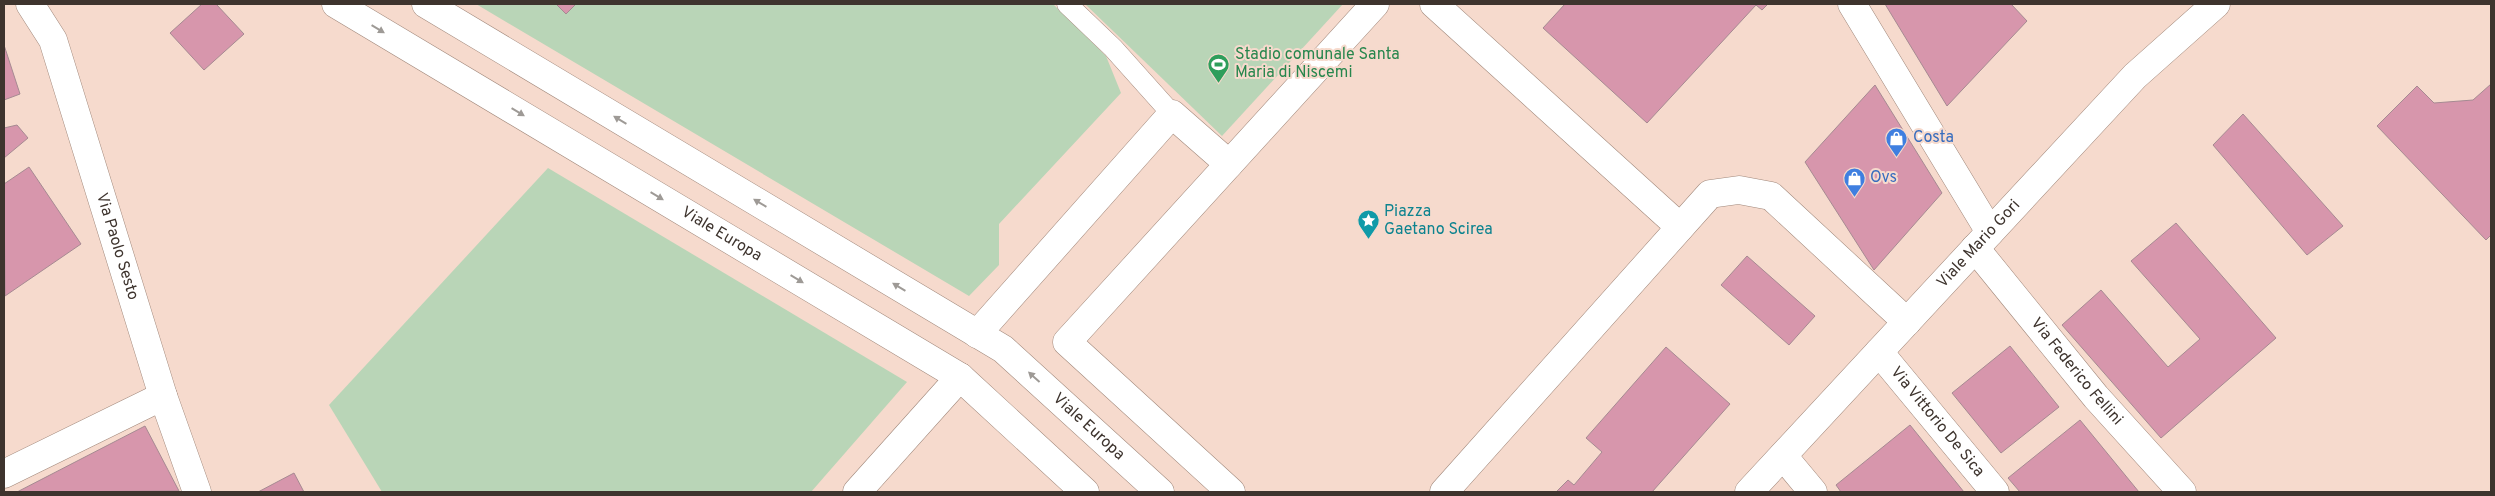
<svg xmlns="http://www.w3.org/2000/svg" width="2495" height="496" font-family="Overpass,sans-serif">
	<rect width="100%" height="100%" fill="#f6dacd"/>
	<!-- green -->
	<g fill="#b9d5b7">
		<path d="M476,4H1053L1106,56L1121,93L999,224V265L969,296Z"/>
		<path d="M1085,4H1343L1222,136Z"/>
		<path d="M548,168L907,382L811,492H382L329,405Z"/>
	</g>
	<!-- building -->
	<g fill="#d796ac" stroke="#a68a92">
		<path d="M202,4H216L244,34L204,70L170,33Z"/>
		<path d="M556,4H576L566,14Z"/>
		<path d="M1565,4H1768L1762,10L1756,5L1647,123L1543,28Z"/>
		<path d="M1885,4H2011L2027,21L1947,106Z"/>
		<path d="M4,45L20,94L4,100Z"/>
		<path d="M2491,84V235L2486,240L2377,126L2417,86L2434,103L2473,100Z"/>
		<path d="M1875,85L1942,193L1874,270L1805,162Z"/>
		<path d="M2243,114L2343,226L2307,255L2213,145Z"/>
		<path d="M17,125L28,138L4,158V128Z"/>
		<path d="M29,167L81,244L5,296L4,184Z"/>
		<path d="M2176,223L2276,338L2161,438L2062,325L2101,290L2168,367L2200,339L2131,261Z"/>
		<path d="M1747,256L1815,316L1789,345L1721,285Z"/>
		<path d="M2010,346L2059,407L2001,453L1952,393Z"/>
		<path d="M1666,347L1730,404L1652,492H1556L1568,480L1574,485L1602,452L1586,438Z"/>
		<path d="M2080,420L2139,492H2020L2008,478Z"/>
		<path d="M1910,425L1964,492H1841L1836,485Z"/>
		<path d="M145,426L179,491L17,492Z"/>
		<path d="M294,473L304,492H258Z"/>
	</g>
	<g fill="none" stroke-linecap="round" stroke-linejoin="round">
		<defs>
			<path id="service" d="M1067,4L1113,48L1172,114"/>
			<g id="minor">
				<path id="s1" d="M30,4L53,40L163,396L197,492"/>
				<path d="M1434,4L1680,227"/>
				<path d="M1852,4L1990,232"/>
				<path id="s2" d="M1975,248L2096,397L2182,492"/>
				<path d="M977,334L1172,114L1229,164"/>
				<path id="s3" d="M1879,352L1995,492"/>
				<path d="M1783,456L1813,492"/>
				<path d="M4,474L163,396"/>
				<path d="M857,492L960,377"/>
				<path d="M1231,492L1067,342L1375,4"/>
				<path d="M1444,492L1710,194L1739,190L1771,196L1907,322"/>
			</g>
			<g id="tertiary">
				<path id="s4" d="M336,4L960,377L1085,492"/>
				<path id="s5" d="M426,4L1003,349L1160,492"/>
			</g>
			<g id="secondary">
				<path id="s6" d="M1749,492L2135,76L2216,4"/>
			</g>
		</defs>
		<!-- service casing -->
		<use href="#service" stroke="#a1887b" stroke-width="21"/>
		<!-- minor casing -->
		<use href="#minor" stroke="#a1887b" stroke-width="29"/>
		<!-- tertiary casing -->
		<use href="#tertiary" stroke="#a1887b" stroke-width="29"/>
		<!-- secondary casing -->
		<use href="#secondary" stroke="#a1887b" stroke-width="29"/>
		<!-- service -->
		<use href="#service" stroke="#fff" stroke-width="20"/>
		<!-- minor -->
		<use href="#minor" stroke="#fff" stroke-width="28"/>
		<!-- tertiary -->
		<use href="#tertiary" stroke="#fff" stroke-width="28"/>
		<!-- secondary -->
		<use href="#secondary" stroke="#fff" stroke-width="28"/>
	</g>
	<!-- one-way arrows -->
	<defs><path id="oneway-solid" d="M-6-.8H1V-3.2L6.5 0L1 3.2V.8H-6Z" transform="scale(1.25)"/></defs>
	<g fill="#9e9a96">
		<use href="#oneway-solid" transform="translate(378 29) rotate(31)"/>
		<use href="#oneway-solid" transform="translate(518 112) rotate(31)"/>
		<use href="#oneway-solid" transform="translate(620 120) rotate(-149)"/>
		<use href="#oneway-solid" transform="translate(657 196) rotate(31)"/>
		<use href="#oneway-solid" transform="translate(760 203) rotate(-149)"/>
		<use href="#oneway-solid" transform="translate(797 279) rotate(31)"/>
		<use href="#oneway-solid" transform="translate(899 287) rotate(-149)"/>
		<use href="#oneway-solid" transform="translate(1034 377) rotate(-138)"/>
	</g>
	<!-- icons -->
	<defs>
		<symbol id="stadium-pin" viewBox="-11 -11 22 30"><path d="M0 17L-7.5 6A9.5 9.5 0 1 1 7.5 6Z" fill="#2e9e5b" stroke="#f6dacd"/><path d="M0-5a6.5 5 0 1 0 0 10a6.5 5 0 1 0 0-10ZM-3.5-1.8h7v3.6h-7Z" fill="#fff"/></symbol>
		<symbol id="shop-pin" viewBox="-11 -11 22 30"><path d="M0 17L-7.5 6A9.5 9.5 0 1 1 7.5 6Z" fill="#3f7fe0" stroke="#f6dacd"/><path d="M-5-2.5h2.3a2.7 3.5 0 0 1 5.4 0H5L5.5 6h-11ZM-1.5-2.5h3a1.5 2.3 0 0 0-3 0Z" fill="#fff"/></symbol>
		<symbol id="sight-pin" viewBox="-11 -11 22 30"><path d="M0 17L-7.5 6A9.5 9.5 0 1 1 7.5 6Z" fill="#0f9aa8" stroke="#f6dacd"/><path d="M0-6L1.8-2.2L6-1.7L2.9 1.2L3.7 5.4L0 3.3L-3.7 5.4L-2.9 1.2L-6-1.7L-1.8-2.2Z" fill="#fff"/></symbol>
	</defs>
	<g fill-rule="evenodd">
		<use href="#stadium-pin" x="1206" y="52" width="25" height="34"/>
		<use href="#shop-pin" x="1884" y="126" width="25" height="34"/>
		<use href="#shop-pin" x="1842" y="166" width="25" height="34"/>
		<use href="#sight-pin" x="1356" y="208" width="25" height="34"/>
	</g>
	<g text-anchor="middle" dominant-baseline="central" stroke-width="4" stroke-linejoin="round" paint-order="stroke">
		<!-- leisure labels -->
		<g font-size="16" fill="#27864d" stroke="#f6dacd" text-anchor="start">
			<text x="1235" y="55">Stadio comunale Santa<tspan x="1235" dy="18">Maria di Niscemi</tspan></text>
		</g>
		<!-- shop labels -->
		<g font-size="16" fill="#366cbe" stroke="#f6dacd" text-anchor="start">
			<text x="1913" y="138">Costa</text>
			<text x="1870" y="178">Ovs</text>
		</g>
		<!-- culture labels -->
		<g font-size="16" fill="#0d838f" stroke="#f6dacd" text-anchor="start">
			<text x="1384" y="212">Piazza<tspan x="1384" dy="18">Gaetano Scirea</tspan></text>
		</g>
		<!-- street labels -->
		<g font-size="16" fill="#3e342e" stroke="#f6dacd">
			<text stroke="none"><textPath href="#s4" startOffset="449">Viale Europa</textPath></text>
			<text stroke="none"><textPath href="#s6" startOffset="338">Viale Mario Gori</textPath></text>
			<text stroke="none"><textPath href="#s1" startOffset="259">Via Paolo Sesto</textPath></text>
			<text stroke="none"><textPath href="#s2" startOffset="160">Via Federico Fellini</textPath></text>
			<text stroke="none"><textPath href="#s3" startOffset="91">Via Vittorio De Sica</textPath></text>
			<text stroke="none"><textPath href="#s5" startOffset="788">Viale Europa</textPath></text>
		</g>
	</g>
	<!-- border -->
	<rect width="2495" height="496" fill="none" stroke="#3e342e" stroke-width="10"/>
</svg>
